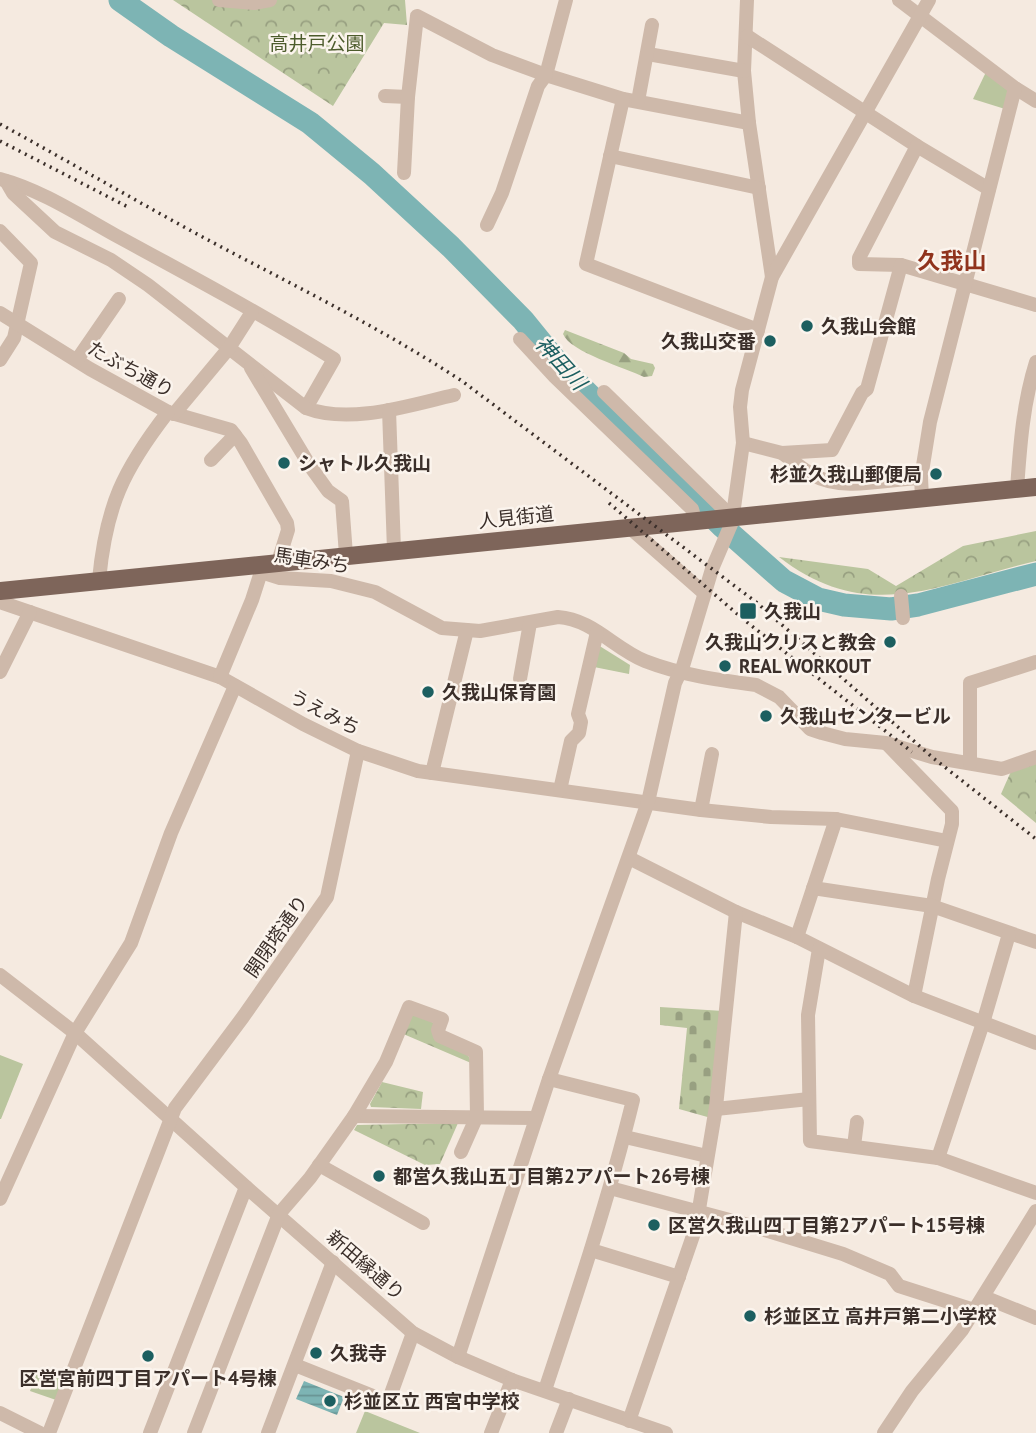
<svg xmlns="http://www.w3.org/2000/svg" width="1036" height="1433" font-family="'PT Sans','Noto Sans JP',sans-serif">
	<defs>
		<pattern id="forest-firs" width="22" height="20" patternUnits="userSpaceOnUse" patternTransform="scale(1.75)"><rect width="22" height="20" fill="#bac59e"/><path d="M5 1l3.5 6h-7zM16 11l3.5 6h-7z" fill="#98a081"/></pattern>
		<pattern id="cemetery-stones" width="16" height="16" patternUnits="userSpaceOnUse" patternTransform="scale(1.75)"><rect width="16" height="16" fill="#bac59e"/><path d="M2 7V4a2 2 0 0 1 4 0v3zM10 15v-3a2 2 0 0 1 4 0v3z" fill="#98a081"/></pattern>
		<pattern id="park-crowns" width="20" height="18" patternUnits="userSpaceOnUse" patternTransform="scale(1.75)"><rect width="20" height="18" fill="#bac59e"/><path d="M2 6a3 3 0 1 1 6 0M12 15a3 3 0 1 1 6 0" fill="none" stroke="#98a081"/></pattern>
		<pattern id="water-rules" width="6" height="5" patternUnits="userSpaceOnUse" patternTransform="scale(1.75)"><rect width="6" height="5" fill="#7db4b4"/><path d="M0 2.5h6" fill="none" stroke="#689393"/></pattern>
	</defs>
	<rect width="100%" height="100%" fill="#f5eae0"/>
	<!-- green -->
	<g fill="#bac59e">
		<path d="M986,72L1010,89L1005,109L973,99Z"/>
		<path d="M598,645L630,665L629,674L594,667Z"/>
		<path d="M0,1055L23,1064L1,1119H0Z"/>
		<path d="M38,1369L65,1381L56,1400L30,1391Z"/>
		<path d="M365,1411L420,1433H356Z"/>
	</g>
	<!-- forest -->
	<path fill="url(#forest-firs)" d="M565,330L624,353L631,359L653,364L655,368L652,376L644,377C626,368 570,352 563,334Z"/>
	<!-- cemetery -->
	<path fill="url(#cemetery-stones)" d="M660,1007L723,1011L711,1118L679,1109L687,1028L660,1025Z"/>
	<!-- park -->
	<g fill="url(#park-crowns)">
		<path d="M173,0H405L407,25L384,23L333,106Z"/>
		<path d="M1036,531V561C940,584 868,626 779,557L868,569L896,586L963,546Z"/>
		<path d="M1036,762V823L1001,794L1012,769Z"/>
		<path d="M415,1013C433,1021 467,1043 471,1063L401,1033L410,1015Z"/>
		<path d="M382,1082L423,1092L421,1109L371,1107L370,1104Z"/>
		<path d="M458,1123L440,1164L425,1165L354,1130L357,1125Z"/>
	</g>
	<!-- water -->
	<path fill="url(#water-rules)" d="M304,1381L344,1397L337,1415L296,1399Z"/>
	<g fill="none" stroke-linecap="round" stroke-linejoin="round">
		<!-- river -->
		<path stroke="#7db4b4" stroke-width="23" d="M120,0L171,36L310,123L372,174L451,247L523,320L562,368L723,527L784,581L818,599L844,605L891,609L918,605L1036,574"/>
		<!-- minor -->
		<g stroke="#ceb9aa" stroke-width="14">
			<path d="M219,0L254,3L270,0"/>
			<path d="M566,0L546,75L623,99L749,123"/>
			<path d="M747,0L744,71L749,123L772,277"/>
			<path d="M899,0L1015,88L1036,101"/>
			<path d="M747,36L917,146L989,189"/>
			<path d="M648,54L744,71"/>
			<path d="M385,96L408,97"/>
			<path d="M623,99L586,264L758,330"/>
			<path d="M638,101L652,25"/>
			<path d="M917,146L859,258V264L901,265L1036,305"/>
			<path d="M610,156L759,188"/>
			<path d="M404,173L408,97L417,16L492,55L546,75L538,86L502,193L487,225"/>
			<path d="M0,179C41,190 79,215 115,235C189,275 263,315 334,359L306,408C350,425 410,405 454,395"/>
			<path d="M6,181L13,193L55,232L111,260L148,285L306,408"/>
			<path d="M0,231L31,263L14,338L0,360"/>
			<path d="M0,313L90,369L168,412L231,430L241,443L287,523L288,530L278,562"/>
			<path d="M520,339L555,377L692,509L695,520"/>
			<path d="M77,360L119,299"/>
			<path d="M251,368L310,466L328,491L342,501L346,555"/>
			<path d="M604,392L733,518"/>
			<path d="M389,410L394,550"/>
			<path d="M174,414L229,348L252,312"/>
			<path d="M743,443L782,453L832,450L862,393L867,389L901,265"/>
			<path d="M782,453C792,460 802,469 813,475C843,492 888,479 921,478"/>
			<path d="M211,460L235,435"/>
			<path d="M1017,489C1020,446 1023,403 1036,362"/>
			<path d="M922,497L921,478L930,422L1015,88"/>
			<path d="M629,527L704,593"/>
			<path d="M252,564L261,572L280,578L331,581L375,592L442,628L480,631L558,617C592,619 615,649 645,661C681,675 718,680 756,685L779,697L810,729L822,733L845,739L886,743L932,757L1002,769L1036,757"/>
			<path d="M99,580C106,506 123,470 168,412"/>
			<path d="M901,596L903,618"/>
			<path d="M0,602L220,677L303,724L358,751L418,771L701,810L771,817L836,819L947,841"/>
			<path d="M0,672L30,612"/>
			<path d="M220,677L252,600L261,572"/>
			<path d="M520,679L530,623"/>
			<path d="M887,744L952,811V824L938,879L914,996"/>
			<path d="M970,763V683L1036,662"/>
			<path d="M432,773L467,630"/>
			<path d="M560,790L571,741L579,733L581,722L578,714L597,632"/>
			<path d="M701,810L712,754"/>
			<path d="M629,858L736,912L797,937L914,996L1036,1043"/>
			<path d="M813,888L932,906L1036,942"/>
			<path d="M797,937L836,819"/>
			<path d="M819,949L808,1015L810,1141L938,1158L1036,1193"/>
			<path d="M0,975L75,1033L246,1187L413,1333L458,1357L512,1380L666,1433"/>
			<path d="M716,1109L809,1099"/>
			<path d="M354,1116L536,1118"/>
			<path d="M625,1137L707,1156"/>
			<path d="M854,1146L857,1122"/>
			<path d="M938,1158L983,1023L1009,934"/>
			<path d="M319,1165L423,1223"/>
			<path d="M610,1188L752,1226L843,1254L890,1274L899,1286L974,1310"/>
			<path d="M0,1199L75,1033L131,943L171,833L235,686"/>
			<path d="M591,1250L679,1277"/>
			<path d="M984,1297L1036,1318"/>
			<path d="M458,1357L549,1079L648,802L675,683L683,666L712,569L732,522L743,443L740,407L742,390L772,277L929,0"/>
			<path d="M295,1365L388,1402L413,1333"/>
			<path d="M545,1390C577,1294 609,1198 633,1100L549,1079"/>
			<path d="M0,1413L40,1433"/>
			<path d="M629,1421L696,1227L716,1107L736,912"/>
			<path d="M49,1433L175,1108L243,1017L327,897L358,751"/>
			<path d="M150,1433L246,1187"/>
			<path d="M194,1433L279,1214L310,1178L354,1116L386,1062L409,1007L442,1019L438,1030L440,1036L476,1052L477,1116L461,1152"/>
			<path d="M268,1433L333,1262"/>
			<path d="M491,1433L512,1380"/>
			<path d="M556,1433L569,1399"/>
			<path d="M884,1433L912,1391L962,1330L1036,1211"/>
		</g>
		<!-- major -->
		<path stroke="#7e655a" stroke-width="18" d="M0,591L1036,487"/>
		<!-- rail -->
		<g stroke="#3b2f2a" stroke-width="3.5" stroke-dasharray="2 5" stroke-linecap="butt">
			<path d="M0,124C70,162 139,203 210,241C295,286 381,328 462,381L756,602L932,757L1036,839"/>
			<path d="M0,141L128,207"/>
			<path d="M609,503L743,619L912,752"/>
		</g>
	</g>
	<!-- markers -->
	<g fill="#1c5f60" stroke="#fbf4ed" stroke-width="2.5">
		<circle cx="807" cy="326" r="7"/>
		<circle cx="770" cy="341" r="7"/>
		<circle cx="284" cy="463" r="7"/>
		<circle cx="936" cy="474" r="7"/>
		<rect x="739" y="602" width="18" height="18" rx="3.5"/>
		<circle cx="890" cy="642" r="7"/>
		<circle cx="725" cy="666" r="7"/>
		<circle cx="428" cy="692" r="7"/>
		<circle cx="766" cy="716" r="7"/>
		<circle cx="379" cy="1176" r="7"/>
		<circle cx="654" cy="1225" r="7"/>
		<circle cx="750" cy="1316" r="7"/>
		<circle cx="316" cy="1353" r="7"/>
		<circle cx="148" cy="1356" r="7"/>
		<circle cx="330" cy="1401" r="7"/>
	</g>
	<g text-anchor="middle" dominant-baseline="central" stroke-width="5" stroke-linejoin="round" paint-order="stroke">
		<!-- park labels -->
		<g font-size="19" fill="#4d5c2c" stroke="#fbf4ed">
			<text x="317" y="43">高井戸公園</text>
		</g>
		<!-- poi labels -->
		<g font-size="19" font-weight="bold" fill="#3b2f2a" stroke="#fbf4ed" text-anchor="start">
			<text x="821" y="326">久我山会館</text>
			<text x="756" y="341" text-anchor="end">久我山交番</text>
			<text x="298" y="463">シャトル久我山</text>
			<text x="922" y="474" text-anchor="end">杉並久我山郵便局</text>
			<text x="764" y="611">久我山</text>
			<text x="876" y="642" text-anchor="end">久我山クリスと教会</text>
			<text x="739" y="666">REAL WORKOUT</text>
			<text x="442" y="692">久我山保育園</text>
			<text x="780" y="716">久我山センタービル</text>
			<text x="393" y="1176">都営久我山五丁目第2アパート26号棟</text>
			<text x="668" y="1225">区営久我山四丁目第2アパート15号棟</text>
			<text x="764" y="1316">杉並区立 高井戸第二小学校</text>
			<text x="330" y="1353">久我寺</text>
			<text x="148" y="1378" text-anchor="middle">区営宮前四丁目アパート4号棟</text>
			<text x="344" y="1401">杉並区立 西宮中学校</text>
		</g>
		<!-- street labels -->
		<g font-size="19" fill="#3b2f2a" stroke="#fbf4ed">
			<text transform="translate(131 369) rotate(29)">たぶち通り</text>
			<text transform="translate(516 517) rotate(-6)">人見街道</text>
			<text transform="translate(312 560) rotate(9)">馬車みち</text>
			<text transform="translate(325 712) rotate(27)">うえみち</text>
			<text transform="translate(276 936) rotate(-55)">開閉塔通り</text>
			<text transform="translate(366 1265) rotate(41)">新田縁通り</text>
		</g>
		<!-- water labels -->
		<g font-size="21" font-style="italic" fill="#1c5f60" stroke="#fbf4ed">
			<text transform="translate(561 363) rotate(48)">神田川</text>
		</g>
		<!-- quarter labels -->
		<g font-size="23" font-weight="bold" fill="#90331d" stroke="#fbf4ed">
			<text x="952" y="260">久我山</text>
		</g>
	</g>
</svg>
